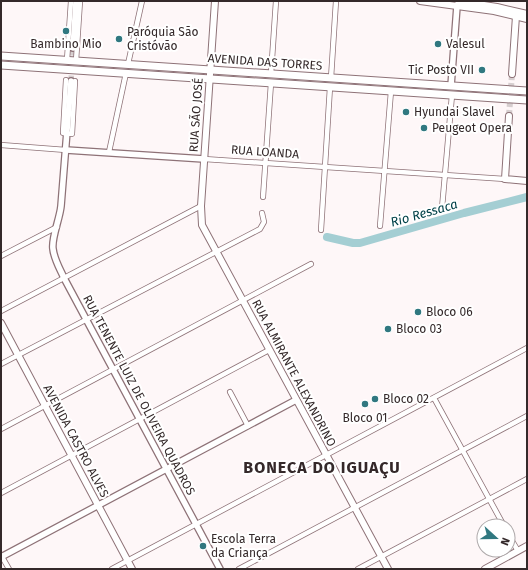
<svg xmlns="http://www.w3.org/2000/svg" width="528" height="570" font-family="'Fira Sans',sans-serif">
	<rect width="100%" height="100%" fill="#fef7f8"/>
	<g fill="none" stroke-linecap="round" stroke-linejoin="round">
		<!-- river -->
		<path stroke="#a4ced3" stroke-width="8" d="M327,237L353,243H360L464,213L527,197"/>
		<!-- tertiary-tunnel -->
		<path stroke="#d6cecf" stroke-width="5.5" stroke-dasharray="5.5 3" stroke-linecap="butt" d="M71,81L73,48"/>
		<!-- secondary-tunnel -->
		<path stroke="#d6cecf" stroke-width="6" stroke-dasharray="6 3" stroke-linecap="butt" d="M509,116L512,74"/>
		<defs>
			<g id="minor">
				<path d="M67,60L71,1"/>
				<path d="M76,61L80,1"/>
				<path d="M128,64L142,1"/>
				<path d="M271,74L276,1"/>
				<path d="M331,78L336,1"/>
				<path d="M66,80L63,133L72,134L75,81"/>
				<path d="M1,145L66,150"/>
				<path d="M109,152L126,73"/>
				<path d="M204,159L505,179"/>
				<path d="M263,197L271,83"/>
				<path d="M442,208L452,95"/>
				<path d="M380,226L391,91"/>
				<path d="M321,230L330,87"/>
				<path d="M1,256L57,227"/>
				<path d="M1,311L201,206"/>
				<path d="M1,364L260,229L264,222L262,213"/>
				<path d="M230,392L248,426"/>
				<path d="M434,398L504,526"/>
				<path d="M1,429L311,264"/>
				<path d="M1,493L269,350"/>
				<path d="M508,534L518,551"/>
				<path d="M1,555L9,569"/>
				<path d="M112,569L527,348"/>
				<path d="M239,569L527,416"/>
				<path d="M358,569L527,479"/>
			</g>
			<g id="tertiary">
				<path d="M73,48L76,1"/>
				<path d="M71,81L61,206C60,218 51,239 53,249C54,259 60,269 64,278L220,569"/>
				<path d="M451,86L457,6"/>
				<path d="M66,150L204,159"/>
				<path d="M1,557L296,400"/>
			</g>
			<g id="secondary">
				<path d="M215,1L201,206L202,225L388,569"/>
				<path d="M420,1L494,11L527,19"/>
				<path d="M458,1L497,7L527,14"/>
				<path d="M512,74L516,16"/>
				<path d="M509,116L505,179L527,181"/>
				<path d="M1,323L132,569"/>
				<path d="M485,569L527,546"/>
			</g>
			<g id="trunk">
				<path d="M1,56L527,91"/>
				<path d="M1,65L527,100"/>
			</g>
		</defs>
		<!-- minor casing -->
		<use href="#minor" stroke="#8e7277" stroke-width="6"/>
		<!-- tertiary casing -->
		<use href="#tertiary" stroke="#8e7277" stroke-width="8"/>
		<!-- secondary casing -->
		<use href="#secondary" stroke="#8e7277" stroke-width="8"/>
		<!-- trunk casing -->
		<use href="#trunk" stroke="#8e7277" stroke-width="9"/>
		<!-- minor -->
		<use href="#minor" stroke="#fff" stroke-width="4.5"/>
		<!-- tertiary -->
		<use href="#tertiary" stroke="#fff" stroke-width="5.5"/>
		<!-- secondary -->
		<use href="#secondary" stroke="#fff" stroke-width="6"/>
		<!-- trunk -->
		<use href="#trunk" stroke="#fff" stroke-width="7"/>
	</g>
	<!-- markers -->
	<g fill="#307880" stroke="#fff" stroke-width="1.5">
		<circle cx="66" cy="31" r="4"/>
		<circle cx="119" cy="39" r="4"/>
		<circle cx="438" cy="44" r="4"/>
		<circle cx="482" cy="70" r="4"/>
		<circle cx="406" cy="112" r="4"/>
		<circle cx="424" cy="128" r="4"/>
		<circle cx="418" cy="312" r="4"/>
		<circle cx="388" cy="329" r="4"/>
		<circle cx="375" cy="399" r="4"/>
		<circle cx="365" cy="404" r="4"/>
		<circle cx="203" cy="546" r="4"/>
	</g>
	<g text-anchor="middle" dominant-baseline="central" stroke-width="4" stroke-linejoin="round" paint-order="stroke">
		<!-- poi labels -->
		<g font-size="12" fill="#34292a" stroke="#fff" text-anchor="start">
			<text x="127" y="32">Paróquia São<tspan x="127" dy="14">Cristóvão</tspan></text>
			<text x="66" y="44" text-anchor="middle">Bambino Mio</text>
			<text x="446" y="44">Valesul</text>
			<text x="474" y="70" text-anchor="end">Tic Posto VII</text>
			<text x="414" y="112">Hyundai Slavel</text>
			<text x="432" y="128">Peugeot Opera</text>
			<text x="426" y="312">Bloco 06</text>
			<text x="396" y="329">Bloco 03</text>
			<text x="383" y="399">Bloco 02</text>
			<text x="365" y="418" text-anchor="middle">Bloco 01</text>
			<text x="211" y="539">Escola Terra<tspan x="211" dy="14">da Criança</tspan></text>
		</g>
		<!-- street labels -->
		<g font-size="12" fill="#34292a" stroke="#fff">
			<text transform="translate(265 62) rotate(4)">AVENIDA DAS TORRES</text>
			<text transform="translate(196 115) rotate(-86)">RUA SÃO JOSÉ</text>
			<text transform="translate(265 152) rotate(4)">RUA LOANDA</text>
			<text transform="translate(294 373) rotate(62)">RUA ALMIRANTE ALEXANDRINO</text>
			<text transform="translate(139 395) rotate(62)">RUA TENENTE LUIZ DE OLIVEIRA QUADROS</text>
			<text transform="translate(76 441) rotate(62)">AVENIDA CASTRO ALVES</text>
		</g>
		<!-- water labels -->
		<g font-size="13" font-style="italic" fill="#004148" stroke="#fff">
			<text transform="translate(424 213) rotate(-16)">Rio Ressaca</text>
		</g>
		<!-- district labels -->
		<g font-size="16" font-weight="bold" letter-spacing="1" fill="#34292a" stroke="#fff">
			<text x="322" y="467">BONECA DO IGUAÇU</text>
		</g>
	</g>
	<!-- border -->
	<rect width="528" height="570" fill="none" stroke="#34292a" stroke-width="4"/>
	<!-- north arrow -->
	<g transform="translate(496 538) rotate(111)"><circle r="19" fill="#ffffff" stroke="#aea9aa"/>
	<path d="M0-3L7 15L0 10L-7 15Z" fill="#307880"/>
	<text y="-6" font-size="11" font-weight="bold" text-anchor="middle" fill="#34292a">N</text>
	</g>
</svg>
